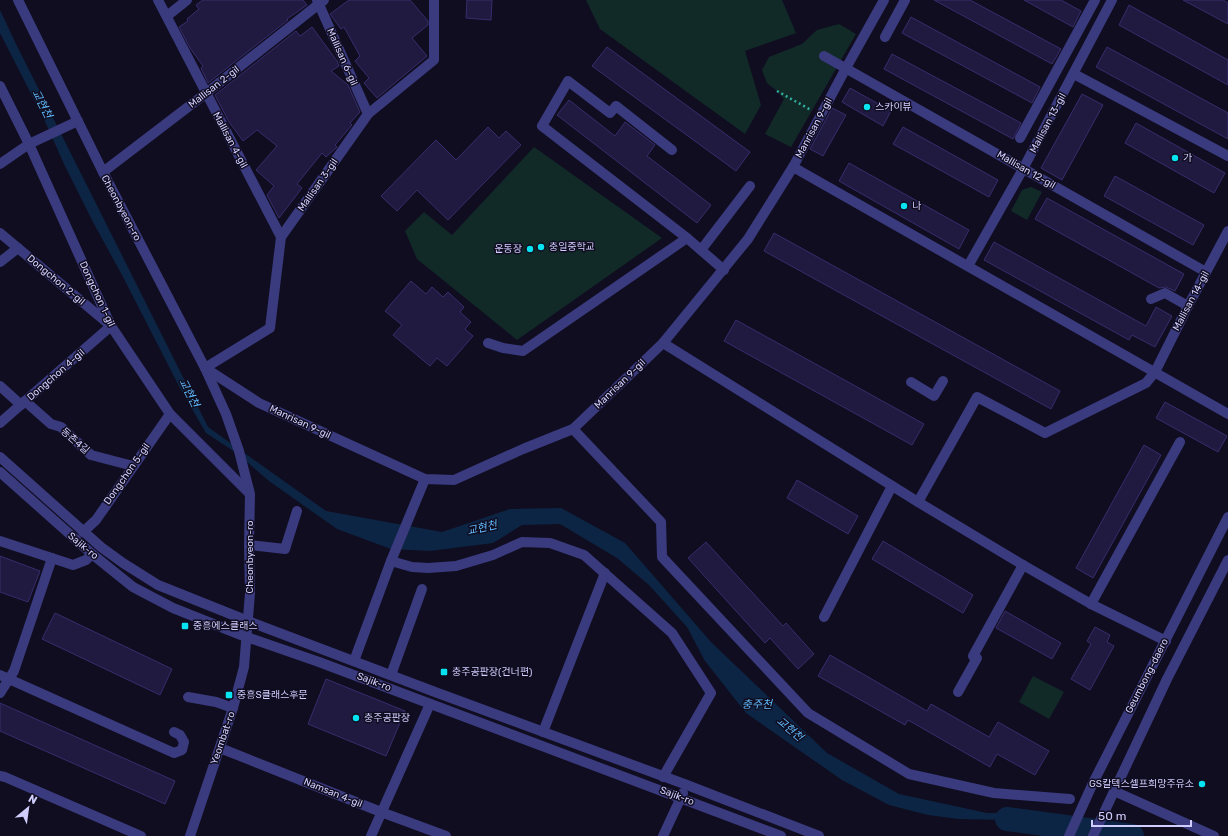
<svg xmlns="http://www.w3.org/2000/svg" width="1228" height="836" font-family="Rubik,'Noto Sans KR',sans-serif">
	<rect width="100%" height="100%" fill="#100d20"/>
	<!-- green -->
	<g fill="#112a28">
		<path d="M586,0H782L796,33L745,51L761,105L745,134L600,29Z"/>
		<path d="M839,24L856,34L791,147L765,134L784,99L777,91L767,83L762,70L769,57L802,44L817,30Z"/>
		<path d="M534,147L662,238L517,340L417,259L405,231L424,212L452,235Z"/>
		<path d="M1031,187L1042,192L1027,220L1011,211L1022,190Z"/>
		<path d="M1033,676L1064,692L1049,719L1019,702Z"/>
	</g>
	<!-- water -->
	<path fill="#0d2544" d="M0,10L16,44L208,427L326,511L442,532L510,509L561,508L625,543L711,642L827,753L899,794L987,813H1052L1035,826L1010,820L959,819L928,815L889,805L842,780L746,713L705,661L687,627L649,585L617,558L560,524L522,525L493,543L430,551L391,549L337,529L269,481L238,454L206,433L181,390L122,275L94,224L64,164L44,119L0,33Z"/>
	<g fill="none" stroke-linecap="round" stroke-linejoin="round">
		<!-- river -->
		<path stroke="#0d2544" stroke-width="24" d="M1007,819L1132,836"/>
	</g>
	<!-- building -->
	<g fill="#201a41" stroke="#372d6c">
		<path d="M203,0H303L307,5L287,19L288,20L208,83L201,68L203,66L190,48L179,27L188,21L187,19L199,9L196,5Z"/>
		<path d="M349,0H410L428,21V25L412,38L427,56L377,98L364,83L369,78L355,61L360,56L344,27L341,29L330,14Z"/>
		<path d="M467,0H492L491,20L466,18Z"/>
		<path d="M934,0H970L1061,49L1052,64Z"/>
		<path d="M1024,0H1061L1081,11L1073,27Z"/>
		<path d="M1183,0H1223L1228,3V24Z"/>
		<path d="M1129,5L1228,60V85L1119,25Z"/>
		<path d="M911,17L1040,87L1032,103L902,33Z"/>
		<path d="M312,27L337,61L339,66L331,71L348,85L360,112L350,123L352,125L335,145L337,147L336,148L326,157L322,153L297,184L302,188L279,218L267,195L274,186L256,170L277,146L257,130L243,141L229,122L215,95L296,31L300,36Z"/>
		<path d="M607,47L750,152L736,171L592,66Z"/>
		<path d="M1107,47L1228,113V139L1096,67Z"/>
		<path d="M892,54L1021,123L1013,139L884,69Z"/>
		<path d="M850,88L891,111L883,126L842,102Z"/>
		<path d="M1082,94L1103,105L1062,180L1041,168Z"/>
		<path d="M569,100L615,136L625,122L655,145L647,156L711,205L697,223L557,115Z"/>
		<path d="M832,108L846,115L823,156L810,149Z"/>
		<path d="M1136,123L1225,173L1214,193L1125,143Z"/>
		<path d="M488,127L499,138L506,131L521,145L448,220L417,190L397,211L381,196L436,140L456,160Z"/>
		<path d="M903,127L998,180L989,197L893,144Z"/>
		<path d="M849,163L969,230L959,249L839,181Z"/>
		<path d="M1115,176L1204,225L1193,245L1104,196Z"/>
		<path d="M1047,198L1184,274L1175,291L1166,287L1159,288L1035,219Z"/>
		<path d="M774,233L1060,391L1051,409L764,251Z"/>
		<path d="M994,242L1146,326L1156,307L1172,316L1155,347L1132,335L1129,340L984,260Z"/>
		<path d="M411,281L426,294L432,287L443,297L448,292L464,307L460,312L471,322L465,329L473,336L447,366L437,358L430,366L393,335L402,325L385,311Z"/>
		<path d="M736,320L924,424L912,445L724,341Z"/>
		<path d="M1165,402L1227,436L1218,452L1156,418Z"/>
		<path d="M1144,445L1161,455L1093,578L1076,568Z"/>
		<path d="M797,480L858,516L848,534L787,498Z"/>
		<path d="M883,541L973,595L963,613L872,559Z"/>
		<path d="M706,542L783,626L786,623L814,654L798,669L770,638L765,643L688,558Z"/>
		<path d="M0,556L40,571L28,602L0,592Z"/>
		<path d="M1005,611L1061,643L1052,659L996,628Z"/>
		<path d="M55,613L172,669L160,695L42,639Z"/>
		<path d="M1095,627L1110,635L1107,642L1114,646L1090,690L1071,679L1091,644L1087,641Z"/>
		<path d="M830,655L927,711L931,704L989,737L998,722L1049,751L1035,775L997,754L990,767L908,720L905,725L818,676Z"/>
		<path d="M326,679L405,711L386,756L308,724Z"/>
		<path d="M0,703L175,781L165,804L0,731Z"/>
	</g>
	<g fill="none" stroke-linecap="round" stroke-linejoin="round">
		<!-- path -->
		<path stroke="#31afa2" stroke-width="2.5" stroke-dasharray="2 3" stroke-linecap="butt" d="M777,91L811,110"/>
		<!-- minor -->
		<g stroke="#3a3a7e" stroke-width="10">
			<path d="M18,0L103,172L205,368L226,414L239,451L250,494L249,545L250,593L244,667L233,708L190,836"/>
			<path d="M158,0L281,237"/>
			<path d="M317,0L368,114"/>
			<path d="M434,0V60L368,114L281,237L270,328L205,368L259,403L425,479L454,480L523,449L573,429L663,343L748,239L793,167L846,68L884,0"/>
			<path d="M167,16L187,0"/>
			<path d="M885,37L905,0"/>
			<path d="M824,56L1206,272"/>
			<path d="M1074,74L1228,156"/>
			<path d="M0,86L29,144L111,326L170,414L249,493"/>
			<path d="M1020,138L1095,0"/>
			<path d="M672,150L616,106L610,113L568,81L542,126L687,238"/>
			<path d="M0,164L29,144L78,121"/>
			<path d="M793,167L1228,414"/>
			<path d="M103,172L205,94L324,0"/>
			<path d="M0,233L111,326L0,423"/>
			<path d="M701,250L750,186"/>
			<path d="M0,262L18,248"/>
			<path d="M968,266L1023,169L1112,0"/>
			<path d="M1151,299L1165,293L1188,306"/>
			<path d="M488,343L503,348L523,351L687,238L724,270"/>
			<path d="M663,343L918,502L1023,565L1091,604L1166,641"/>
			<path d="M911,382L934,396L943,381"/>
			<path d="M0,386L21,405"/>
			<path d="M25,401L51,424L61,427L91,455L133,466"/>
			<path d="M573,429L661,522L662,557L808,713L909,774L994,793L1070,799"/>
			<path d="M0,457L101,547L123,563L158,585L248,621L435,692L687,785L819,836"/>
			<path d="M0,472L92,554L133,587L173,608L241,635L319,662L781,836"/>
			<path d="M918,502L977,397L1045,433L1146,383L1155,372L1188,306L1228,231"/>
			<path d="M83,532L96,520L170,414"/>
			<path d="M0,541L73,565L86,560L92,554"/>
			<path d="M249,545L285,549L297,511"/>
			<path d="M391,561L412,567L428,568L456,566L493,555L522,542L550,543L584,555L672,633L711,693L663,777"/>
			<path d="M1091,604L1180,442"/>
			<path d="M824,617L892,486"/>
			<path d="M973,656L1023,565"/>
			<path d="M354,661L391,561L425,479"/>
			<path d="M0,675L174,753L182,750L184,742L180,735L174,732"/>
			<path d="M391,675L422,589"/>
			<path d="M958,692L977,658"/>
			<path d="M0,693L14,671L52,558"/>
			<path d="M188,697L216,702L233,708"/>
			<path d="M543,732L605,573"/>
			<path d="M220,748L381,812L446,836"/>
			<path d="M0,776L5,777L141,836"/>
			<path d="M1114,791L1214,836"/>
			<path d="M371,836L430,704"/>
			<path d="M663,836L683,793"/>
			<path d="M1069,836L1093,783L1228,517"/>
			<path d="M1093,836L1167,679L1228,560"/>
		</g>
	</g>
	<!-- markers -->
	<g fill="#06e3f1" stroke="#100d20" stroke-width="1.5">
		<circle cx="867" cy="107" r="4"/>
		<circle cx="1175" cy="158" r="4"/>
		<circle cx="904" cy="206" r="4"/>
		<circle cx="541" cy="247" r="4"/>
		<circle cx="530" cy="249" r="4"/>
		<rect x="181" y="622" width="8" height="8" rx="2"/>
		<rect x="440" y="668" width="8" height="8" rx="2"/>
		<rect x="225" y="691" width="8" height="8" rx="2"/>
		<circle cx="356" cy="718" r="4"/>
		<circle cx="1202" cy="784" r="4"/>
	</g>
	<g text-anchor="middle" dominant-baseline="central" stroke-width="3" stroke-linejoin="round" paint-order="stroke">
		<!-- street labels -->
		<g font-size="10" fill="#d1cefe" stroke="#100d20">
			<text transform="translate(342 57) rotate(66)">Mallisan 6-gil</text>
			<text transform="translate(214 87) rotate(-38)">Mallisan 2-gil</text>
			<text transform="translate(1048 123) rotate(-62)">Mallisan 13-gil</text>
			<text transform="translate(814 128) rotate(-62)">Manrisan 9-gil</text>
			<text transform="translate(230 140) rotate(62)">Mallisan 4-gil</text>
			<text transform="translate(1026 170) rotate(30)">Mallisan 12-gil</text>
			<text transform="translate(318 185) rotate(-55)">Mallisan 3-gil</text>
			<text transform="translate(121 208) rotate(62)">Cheonbyeon-ro</text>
			<text transform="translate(56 280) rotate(40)">Dongchon 2-gil</text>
			<text transform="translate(97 294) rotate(65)">Dongchon 1-gil</text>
			<text transform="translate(1191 301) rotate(-62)">Mallisan 14-gil</text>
			<text transform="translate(56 375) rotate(-41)">Dongchon 4-gil</text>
			<text transform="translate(620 384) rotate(-44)">Manrisan 9-gil</text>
			<text transform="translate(300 422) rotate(25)">Manrisan 9-gil</text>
			<text transform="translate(75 441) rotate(41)">동촌4길</text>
			<text transform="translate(127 474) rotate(-55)">Dongchon 5-gil</text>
			<text transform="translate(83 546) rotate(40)">Sajik-ro</text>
			<text transform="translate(250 557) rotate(-90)">Cheonbyeon-ro</text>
			<text transform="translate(1147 676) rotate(-63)">Geumbong-daero</text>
			<text transform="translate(374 682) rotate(21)">Sajik-ro</text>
			<text transform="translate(223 738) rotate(-71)">Yeombat-ro</text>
			<text transform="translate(333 793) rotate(22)">Namsan 4-gil</text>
			<text transform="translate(677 796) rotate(21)">Sajik-ro</text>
		</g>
		<!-- poi labels -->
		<g font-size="10" fill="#d1cefe" stroke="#100d20" text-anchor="start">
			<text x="875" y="107">스카이뷰</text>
			<text x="1183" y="158">가</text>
			<text x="912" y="206">나</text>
			<text x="549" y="247">충일중학교</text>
			<text x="522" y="249" text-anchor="end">운동장</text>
			<text x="193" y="626">중흥에스클래스</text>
			<text x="452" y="672">충주공판장(건너편)</text>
			<text x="237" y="695">중흥S클래스후문</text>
			<text x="364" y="718">충주공판장</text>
			<text x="1194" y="784" text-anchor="end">GS칼텍스셀프희망주유소</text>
		</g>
		<!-- water labels -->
		<g font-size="11" font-style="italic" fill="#5fb9fb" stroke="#100d20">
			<text transform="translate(42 104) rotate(63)">교현천</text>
			<text transform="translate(189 393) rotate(63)">교현천</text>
			<text transform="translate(482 528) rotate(-13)">교현천</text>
			<text x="757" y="704">충주천</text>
			<text transform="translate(790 729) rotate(40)">교현천</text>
		</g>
	</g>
	<!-- north arrow -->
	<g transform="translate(28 808) rotate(29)" stroke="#100d20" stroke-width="3" paint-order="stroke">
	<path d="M0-3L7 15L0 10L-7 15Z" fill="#d1cefe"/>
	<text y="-6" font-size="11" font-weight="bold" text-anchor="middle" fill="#d1cefe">N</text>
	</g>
	<!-- scale -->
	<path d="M1092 820v6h99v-6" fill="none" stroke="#d1cefe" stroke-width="2"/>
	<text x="1098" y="820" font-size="12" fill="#d1cefe" stroke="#100d20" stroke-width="3" paint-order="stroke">50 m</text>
</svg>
